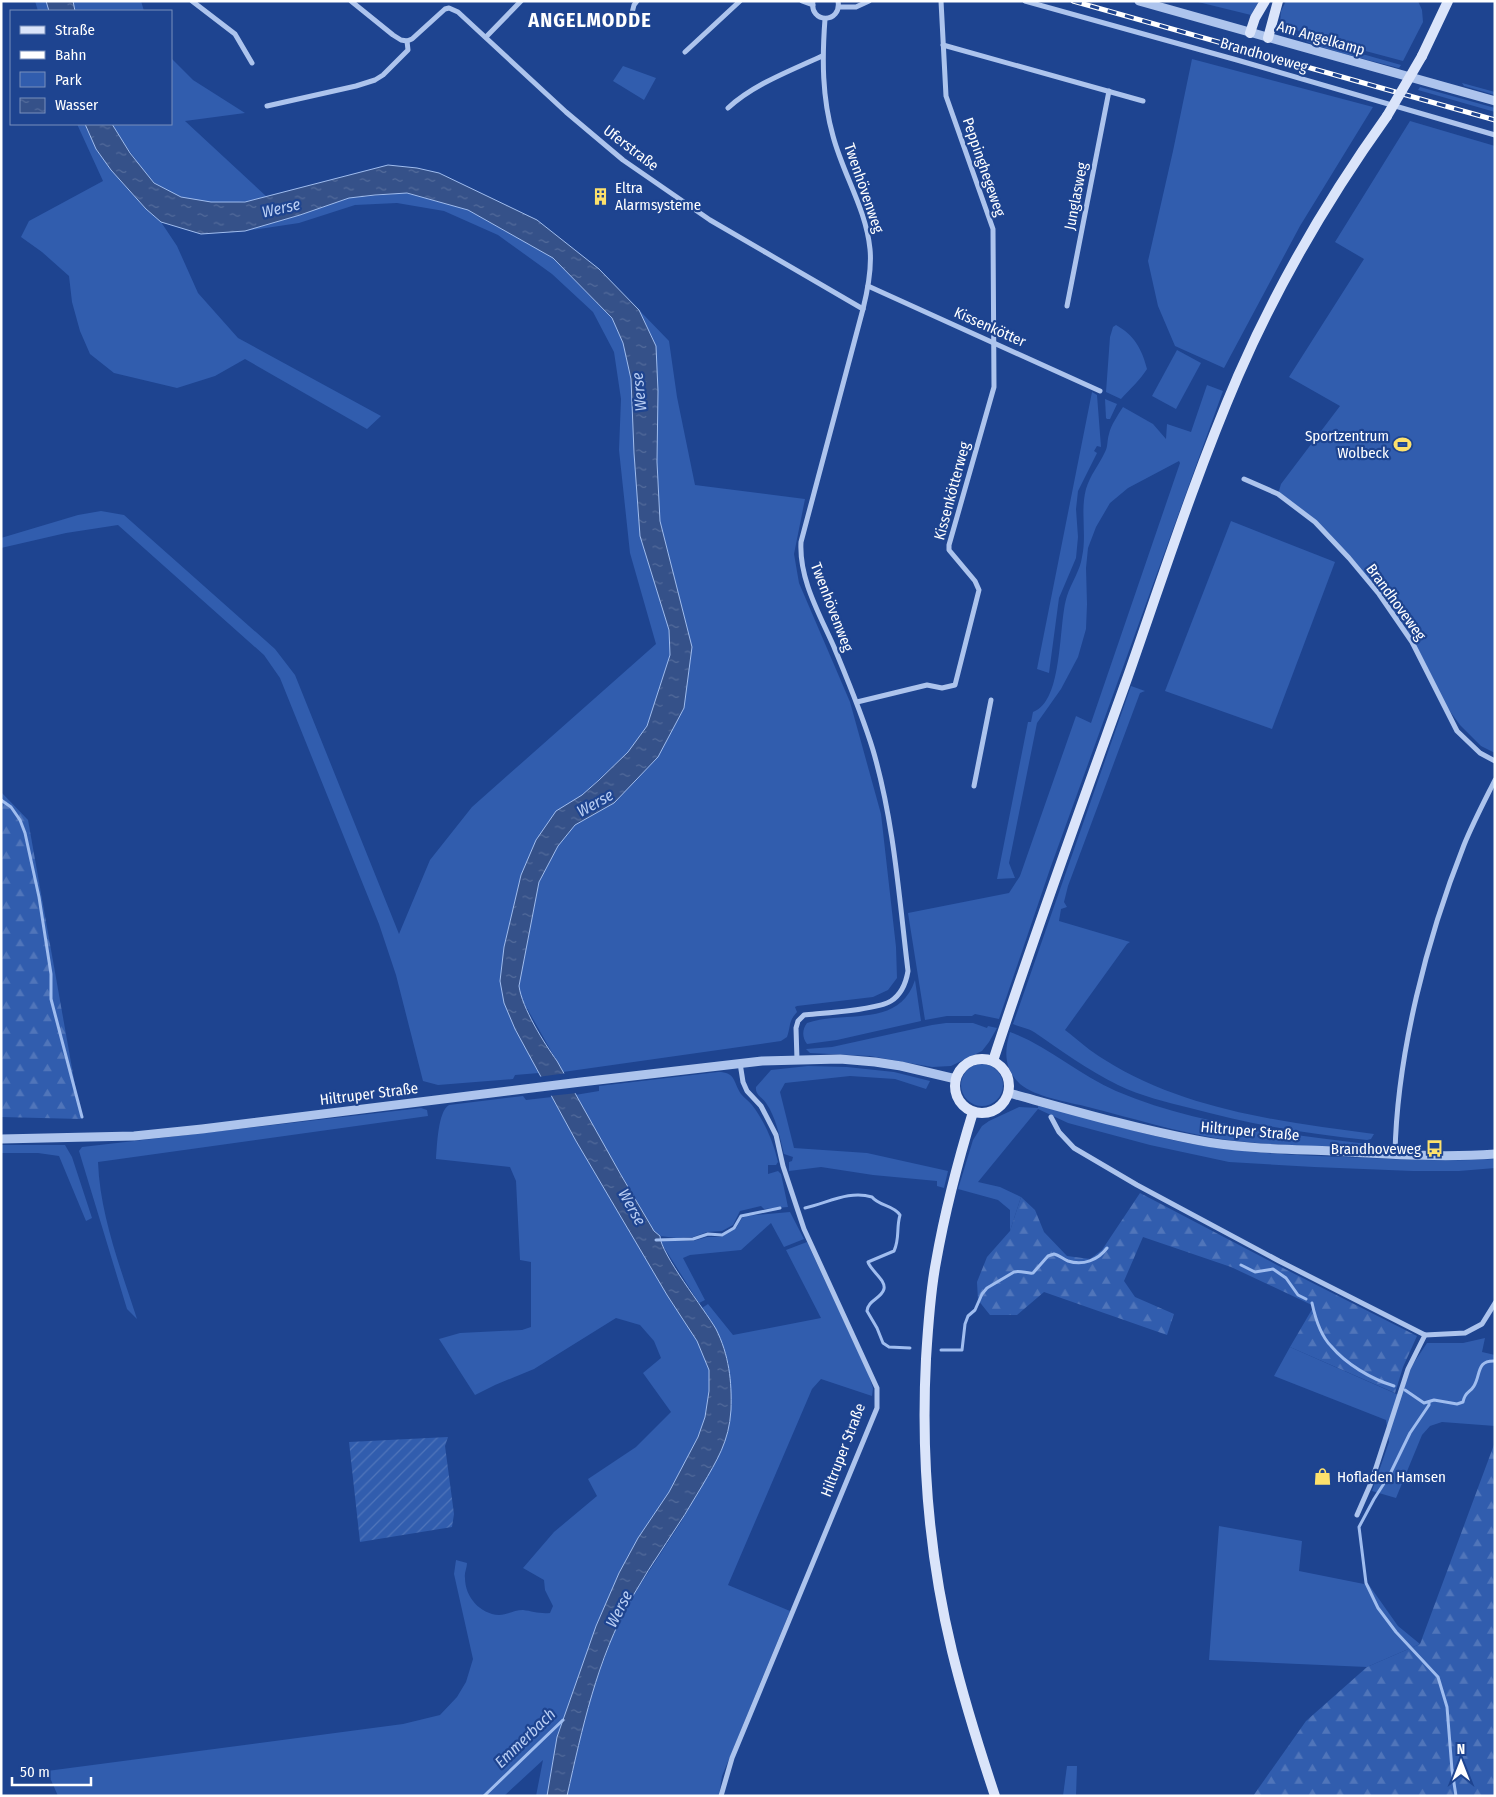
<svg xmlns="http://www.w3.org/2000/svg" width="1496" height="1797" font-family="'Fira Sans Condensed',sans-serif">
	<defs>
		<pattern id="forest-firs" width="22" height="20" patternUnits="userSpaceOnUse" patternTransform="scale(1.25)"><rect width="22" height="20" fill="#315dae"/><path d="M5 1l3.5 6h-7zM16 11l3.5 6h-7z" fill="#5075ba"/></pattern>
		<pattern id="garden-furrows" width="10" height="10" patternUnits="userSpaceOnUse" patternTransform="scale(1.25)"><rect width="10" height="10" fill="#315dae"/><path d="M-1 1l2-2M0 10L10 0M9 11l2-2" fill="none" stroke="#5075ba"/></pattern>
		<pattern id="water-ripples" width="26" height="14" patternUnits="userSpaceOnUse" patternTransform="scale(1.25)"><rect width="26" height="14" fill="#355189"/><path d="M2 4q2-2 4 0t4 0M15 11q2-2 4 0t4 0" fill="none" stroke="#536b9b"/></pattern>
	</defs>
	<rect width="100%" height="100%" fill="#1e4490"/>
	<!-- green -->
	<g fill="#315dae">
		<path d="M35,1H46L49,11H38Z"/>
		<path d="M73,1H141L144,11H75Z"/>
		<path d="M1194,1H1259L1251,15Z"/>
		<path d="M1286,1H1418L1422,10L1423,22L1403,61L1313,37L1280,23L1281,11Z"/>
		<path d="M1281,27L1306,38L1401,65L1399,68C1377,62 1292,43 1281,27Z"/>
		<path d="M171,58L193,80L245,113L185,121L267,197C231,206 187,207 155,183C151,180 148,175 145,172C133,156 122,141 112,124H171Z"/>
		<path d="M1192,59L1373,107L1300,226L1224,368L1175,346L1158,306L1148,261L1173,151Z"/>
		<path d="M623,66L656,78L644,100L613,81Z"/>
		<path d="M1462,83L1495,92V95L1464,86Z"/>
		<path d="M1420,87L1495,108V112L1418,90Z"/>
		<path d="M1410,121L1495,146V753L1481,746L1460,725L1438,695L1412,642L1379,594L1315,522L1278,494L1281,484L1340,406L1289,377L1364,259L1335,242Z"/>
		<path d="M77,124H85L96,149L111,170L146,209L161,222L177,246L198,293L238,338L381,416L367,429L245,359L215,376L177,388L114,373L90,354L80,331L72,302L69,276L42,252L21,237L29,221L103,181Z"/>
		<path d="M406,193L468,210L553,258L612,318L623,343L631,379L634,453L640,536L669,630L670,655L647,726L628,752L582,795L521,875L504,947L500,981L539,1073L515,1075L513,1079L438,1085L423,1081L396,975L379,924L280,678L264,655L118,525L66,533L1,548V538L78,515L101,511L124,515L275,649L295,675L399,934L430,860L472,807L656,644L630,553L619,450L621,399L614,352L593,312L552,274L498,235L444,211L397,203L355,205L299,223L245,231L300,215L349,198Z"/>
		<path d="M639,310L669,341L677,397L695,485L805,499L794,554L799,583L850,702L881,814L896,947L897,978L888,990L873,997L797,1006L795,1007L797,1012C788,1022 791,1026 787,1037L781,1041L563,1072L520,996L519,986L539,882L558,846L575,825L614,803L658,757L684,708L692,647L660,521L657,462L658,391L656,346Z"/>
		<path d="M1116,325C1134,335 1142,349 1147,369C1140,380 1130,389 1121,399L1106,392L1110,337L1113,327Z"/>
		<path d="M1177,350L1201,363L1176,409L1152,396Z"/>
		<path d="M1207,385L1223,391L1050,869L999,1019L975,1014L972,1016H947L925,1020L908,913L1009,893L1020,876L1076,716L1091,723L1180,463L1179,461L1128,488L1110,503L1096,527L1088,548L1086,568L1087,604L1086,629L1078,657L1061,689L1037,723L1009,863L1015,878L997,879L1028,722H1031L1033,712C1064,701 1058,623 1067,596C1071,583 1080,571 1082,557C1087,534 1080,512 1086,489C1090,475 1099,465 1105,452C1108,447 1107,440 1109,434C1111,425 1118,415 1123,407L1153,424L1166,439L1167,424L1191,432Z"/>
		<path d="M1092,392L1097,395L1101,447L1097,446L1094,451L1097,453L1078,491L1076,509L1078,537L1076,558L1059,598L1049,673L1037,669Z"/>
		<path d="M1105,399L1117,404L1110,419H1107L1106,418Z"/>
		<path d="M1231,521L1335,562L1272,729L1165,691Z"/>
		<path d="M1131,686L1145,691L1140,693L1068,886L1064,902L1067,907L1061,909L1059,921L1130,942L1127,944L1065,1030C1078,1040 1091,1052 1105,1060C1184,1110 1283,1122 1374,1134L1371,1139L1367,1140C1306,1134 1249,1124 1190,1108C1166,1102 1141,1096 1118,1085C1088,1070 1060,1050 1034,1032C1028,1028 1019,1027 1013,1024Z"/>
		<path d="M915,980L921,1021L837,1040L807,1044C802,1038 802,1029 807,1023C844,1010 899,1029 915,980Z"/>
		<path d="M946,1023H973L987,1028L988,1026L997,1028L989,1042L982,1051L951,1066L932,1067L870,1056L810,1053L806,1049L832,1047L932,1025Z"/>
		<path d="M1010,1032C1048,1046 1079,1075 1116,1091C1198,1126 1288,1134 1375,1145L1366,1148C1318,1146 1269,1146 1221,1139C1176,1132 1132,1118 1088,1107C1069,1102 1035,1097 1020,1084C1004,1069 1004,1052 1010,1032Z"/>
		<circle cx="982" cy="1085" r="21"/>
		<path d="M808,1066L847,1067L894,1072L930,1081L926,1089L895,1079L850,1076L785,1083L780,1092L794,1148L867,1153L948,1171L944,1188L937,1186V1181L873,1175L821,1167L789,1171V1162L792,1161L793,1157L784,1154C780,1138 776,1117 766,1103C762,1097 755,1095 756,1087L771,1070Z"/>
		<path d="M718,1072C736,1072 733,1082 741,1094C744,1098 749,1101 752,1105C765,1122 773,1141 778,1162L776,1165H768V1174L778,1171L781,1174L788,1207L764,1209L761,1206L740,1211L733,1225L722,1231L707,1232L693,1237L676,1238L660,1236L654,1231L575,1095L599,1091V1086Z"/>
		<path d="M523,1096L526,1100L552,1097L576,1141L667,1295L697,1341L709,1370V1391L705,1417L698,1437L669,1492L638,1538L619,1573L596,1626L557,1737L547,1796H536L543,1760L504,1796H58L47,1771L403,1724L440,1715L457,1697L466,1682L473,1659L454,1574L456,1560L467,1563C467,1568 464,1573 465,1578C465,1597 480,1614 499,1615C507,1615 514,1610 523,1610C532,1611 539,1614 550,1613L553,1606L545,1590L544,1580L523,1568L554,1532L597,1496L588,1479L636,1447L671,1412L643,1373L661,1358L654,1341L640,1325L616,1318L534,1369L495,1385L475,1395L439,1339L460,1333L522,1330L531,1327V1262L520,1260L516,1181L510,1167L436,1159C437,1146 438,1111 449,1105Z"/>
		<path d="M1038,1106C1090,1117 1141,1135 1193,1144C1243,1153 1293,1155 1343,1157C1394,1159 1444,1162 1495,1159V1168L1459,1171H1413L1314,1167L1229,1162L1150,1145L1068,1123L1038,1109L978,1182L1000,1187L1021,1197L1010,1231V1210L998,1200L958,1189L973,1140L982,1126L989,1121L1019,1107L1038,1108Z"/>
		<path d="M421,1108L427,1110L428,1116L98,1162C100,1216 121,1269 137,1319L127,1309L79,1151L82,1147Z"/>
		<path d="M1,1145H65L72,1157L92,1218L86,1221L59,1156L38,1153H1Z"/>
		<path d="M790,1212L804,1239L784,1247L771,1223L741,1250L690,1255L683,1258L705,1300L699,1303L660,1241H693L707,1237H721L736,1228L742,1218L746,1216Z"/>
		<path d="M807,1242L868,1373L873,1388L872,1396L821,1379L812,1389L728,1585L790,1611L722,1776L719,1796H567L589,1701L613,1635L631,1599L681,1522L718,1458L729,1364L716,1329L702,1308L708,1304L733,1335L821,1318L786,1250Z"/>
		<path d="M1485,1338L1482,1352L1495,1355V1426L1442,1422L1430,1426L1422,1435L1396,1498L1372,1491L1389,1442L1386,1420L1274,1376L1290,1347L1401,1396L1409,1370L1427,1343H1463Z"/>
		<path d="M1219,1526L1302,1541L1299,1571L1369,1585L1398,1626L1420,1644L1367,1667L1209,1660Z"/>
		<path d="M1067,1766H1077L1076,1796H1063Z"/>
	</g>
	<!-- forest -->
	<g fill="url(#forest-firs)">
		<path d="M1,792L28,820L81,1119L1,1117Z"/>
		<path d="M1140,1193L1277,1265L1417,1336L1403,1367L1395,1393L1290,1347L1314,1306L1231,1267L1143,1237L1124,1281L1135,1297L1174,1314L1167,1335L1044,1292L1017,1315H990L978,1300L977,1282L987,1257L1010,1231L1021,1197L1035,1210L1044,1232L1067,1256L1090,1259L1102,1250Z"/>
		<path d="M1495,1442V1796H1253L1306,1721L1367,1667L1420,1644Z"/>
	</g>
	<!-- garden -->
	<path fill="url(#garden-furrows)" d="M448,1437L445,1446L454,1514L452,1527L360,1542L349,1442Z"/>
	<!-- water -->
	<g fill="url(#water-ripples)" stroke="#a0bdef">
		<path d="M46,1H73L75,11H49Z"/>
		<path d="M85,124H112L130,153L154,183L181,197L211,202H245L388,165L417,168L439,173L537,220L599,269L639,310L656,346L658,391L657,462L660,521L692,647L684,708L658,757L614,803L575,825L558,846L539,882L519,986C522,1008 544,1043 557,1061L621,1175L654,1231L660,1236C660,1253 705,1310 716,1329C729,1355 732,1381 731,1410C729,1442 717,1460 702,1486C680,1525 653,1560 631,1599C597,1659 582,1729 567,1796H547L557,1737L596,1626L619,1573L638,1538L669,1492L698,1437L705,1417L709,1391V1370L697,1341L667,1295L576,1141L534,1064L515,1029L504,1003L500,981L504,947L521,875L536,840L556,811L582,795L599,780L628,752L647,726L670,655L669,630L640,536L634,453L631,379L623,343L612,318L553,258L468,210L407,193L375,195L349,198L300,215L245,231L201,234L161,222L146,209L111,170L96,149Z"/>
	</g>
	<!-- pier -->
	<path fill="#1e4490" d="M567,1073L577,1093L549,1096L538,1077Z"/>
	<g fill="none" stroke-linecap="round" stroke-linejoin="round">
		<!-- stream -->
		<g stroke="#a0bdef" stroke-width="3">
			<path d="M1,800L11,807L20,820L25,833L39,897L51,974V999L82,1117"/>
			<path d="M805,1208C828,1203 849,1190 872,1197C879,1206 894,1205 900,1215C896,1229 900,1238 894,1251L868,1262C871,1271 886,1280 884,1289C881,1299 868,1300 867,1311L877,1328L883,1343L889,1347L910,1348"/>
			<path d="M656,1240L693,1239L708,1234L722,1235L734,1228L741,1216L780,1208"/>
			<path d="M1241,1265L1255,1272L1273,1269L1286,1278L1298,1295L1306,1299"/>
			<path d="M1312,1303C1315,1317 1320,1335 1331,1346C1346,1364 1371,1379 1394,1386"/>
			<path d="M941,1350H962L965,1324L968,1316L975,1310L982,1294L987,1288L1014,1272C1021,1270 1027,1274 1033,1273L1048,1256L1054,1254C1059,1255 1063,1259 1068,1261C1083,1266 1098,1260 1107,1248"/>
			<path d="M1405,1390L1424,1403L1434,1400L1457,1404L1463,1402C1465,1391 1470,1393 1474,1386C1481,1375 1476,1360 1495,1361"/>
			<path d="M1429,1402V1405L1410,1433L1390,1474L1374,1499L1359,1527L1366,1583L1378,1608L1396,1632L1438,1677L1447,1707L1452,1770L1456,1796"/>
			<path d="M484,1796L563,1720"/>
		</g>
		<!-- minor -->
		<g stroke="#adc4ed" stroke-width="5">
			<path d="M192,1L235,34L252,63"/>
			<path d="M351,1L393,35L401,40L407,41L412,39L445,9L449,8L458,12L566,112L623,160L710,220L863,309"/>
			<path d="M802,1L813,5"/>
			<path d="M813,1C809,24 842,24 838,1"/>
			<path d="M1025,1L1237,60L1495,135"/>
			<path d="M839,7H856L869,1"/>
			<path d="M630,21L634,5L637,1"/>
			<path d="M486,37L521,1"/>
			<path d="M943,45L1143,101"/>
			<path d="M685,52L740,1"/>
			<path d="M267,106L356,86L375,80L383,75L408,50L407,41"/>
			<path d="M728,108C754,84 790,71 822,56"/>
			<path d="M868,286L1100,391"/>
			<path d="M1067,306L1109,91"/>
			<path d="M1244,479L1278,494L1315,522L1349,558L1379,594L1412,642L1457,731L1480,753L1495,761"/>
			<path d="M857,702L927,685L942,688L955,685L979,590L975,581L949,550V545L994,387L993,229L946,96L941,1"/>
			<path d="M974,786L991,700"/>
			<path d="M797,1060L796,1028L798,1021L804,1015C823,1013 877,1010 891,1001C902,994 906,983 908,971C899,897 894,822 873,750C862,714 848,681 834,647C819,613 799,579 801,542L863,309C868,289 872,269 870,249C866,209 843,174 833,136C822,97 822,59 825,19"/>
			<path d="M1051,1117L1059,1132L1074,1148L1137,1185L1279,1261L1425,1335L1408,1369L1371,1483L1357,1515"/>
			<path d="M1395,1154C1397,1054 1427,938 1464,845C1473,823 1484,802 1495,780"/>
			<path d="M1425,1335L1465,1333L1482,1324L1495,1303"/>
			<path d="M721,1796L732,1758L877,1408V1388L804,1229L783,1166L776,1135L761,1106L747,1091L743,1082L740,1063"/>
		</g>
		<!-- tertiary -->
		<g stroke="#adc4ed" stroke-width="9">
			<path d="M1139,1L1495,101"/>
			<path d="M1009,1093C1071,1110 1133,1128 1196,1140C1241,1149 1287,1149 1332,1151C1386,1154 1441,1158 1495,1154"/>
			<path d="M1,1139L134,1136L202,1129L581,1082L762,1061L840,1059L875,1062L901,1066L956,1079"/>
		</g>
		<!-- secondary -->
		<g stroke="#dae4fa" stroke-width="10">
			<path d="M1250,33L1255,18L1265,1"/>
			<path d="M1268,38L1278,1"/>
			<path d="M1422,56L1448,1"/>
			<circle cx="982" cy="1086" r="27"/>
			<path d="M993,1061C1035,932 1082,804 1128,676C1163,576 1196,474 1238,376C1278,284 1329,197 1387,116"/>
			<path d="M973,1112C958,1161 945,1211 936,1262C930,1293 928,1327 926,1359C921,1457 929,1556 952,1651C964,1700 979,1748 995,1796"/>
		</g>
		<defs>
			<path id="rail" d="M1073,1L1495,120"/>
		</defs>
		<!-- rail casing -->
		<use href="#rail" stroke="#fff" stroke-width="5"/>
		<!-- rail -->
		<use href="#rail" stroke="#1e4490" stroke-width="3" stroke-dasharray="9" stroke-linecap="butt"/>
		<!-- secondary-bridge -->
		<path stroke="#dae4fa" stroke-width="10" d="M1387,116L1422,56"/>
	</g>
	<!-- icons -->
	<defs>
		<symbol id="building-bare" viewBox="-9 -9 18 18"><path d="M-4-6H4V6H1V3H-1V6H-4ZM-2.5-4.3h1.7v1.8h-1.7ZM.8-4.3h1.7v1.8H.8ZM-2.5-1h1.7V.8h-1.7ZM.8-1h1.7V.8H.8Z" fill="#fde16c" stroke="#1e4490" stroke-width="2.5" paint-order="stroke"/></symbol>
		<symbol id="stadium-bare" viewBox="-9 -9 18 18"><path d="M0-5a6.5 5 0 1 0 0 10a6.5 5 0 1 0 0-10ZM-3.5-1.8h7v3.6h-7Z" fill="#fde16c" stroke="#1e4490" stroke-width="2.5" paint-order="stroke"/></symbol>
		<symbol id="bus-bare" viewBox="-9 -9 18 18"><path d="M-5-6H5V4H4V6H2V4H-2V6H-4V4H-5ZM-3.5-4V0h7V-4ZM-3.5 1.2v1.5H-2V1.2ZM2 1.2v1.5H3.5V1.2Z" fill="#fde16c" stroke="#1e4490" stroke-width="2.5" paint-order="stroke"/></symbol>
		<symbol id="shop-bare" viewBox="-9 -9 18 18"><path d="M-5-2.5h2.3a2.7 3.5 0 0 1 5.4 0H5L5.5 6h-11ZM-1.5-2.5h3a1.5 2.3 0 0 0-3 0Z" fill="#fde16c" stroke="#1e4490" stroke-width="2.5" paint-order="stroke"/></symbol>
	</defs>
	<g fill-rule="evenodd">
		<use href="#building-bare" x="588" y="184" width="25" height="25"/>
		<use href="#stadium-bare" x="1390" y="432" width="25" height="25"/>
		<use href="#bus-bare" x="1422" y="1136" width="25" height="25"/>
		<use href="#shop-bare" x="1310" y="1464" width="25" height="25"/>
	</g>
	<g text-anchor="middle" dominant-baseline="central" stroke-width="4.5" stroke-linejoin="round" paint-order="stroke">
		<!-- street labels -->
		<g font-size="15" fill="#fff" stroke="#1e4490">
			<text transform="translate(1321 38) rotate(16)">Am Angelkamp</text>
			<text transform="translate(1264 55) rotate(16)">Brandhoveweg</text>
			<text transform="translate(631 148) rotate(37)">Uferstraße</text>
			<text transform="translate(984 167) rotate(71)">Peppinghegeweg</text>
			<text transform="translate(864 188) rotate(71)">Twenhövenweg</text>
			<text transform="translate(1076 196) rotate(-79)">Junglasweg</text>
			<text transform="translate(990 327) rotate(24)">Kissenkötter</text>
			<text transform="translate(952 491) rotate(-75)">Kissenkötterweg</text>
			<text transform="translate(1396 602) rotate(54)">Brandhoveweg</text>
			<text transform="translate(832 607) rotate(69)">Twenhövenweg</text>
			<text transform="translate(369 1094) rotate(-7)">Hiltruper Straße</text>
			<text transform="translate(1250 1131) rotate(5)">Hiltruper Straße</text>
			<text transform="translate(843 1450) rotate(-69)">Hiltruper Straße</text>
		</g>
		<!-- poi labels -->
		<g font-size="15" fill="#fff" stroke="#1e4490" text-anchor="start">
			<text x="615" y="188">Eltra<tspan x="615" dy="17">Alarmsysteme</tspan></text>
			<text x="1389" y="436" text-anchor="end">Sportzentrum<tspan x="1389" dy="17">Wolbeck</tspan></text>
			<text x="1421" y="1149" text-anchor="end">Brandhoveweg</text>
			<text x="1337" y="1477">Hofladen Hamsen</text>
		</g>
		<!-- water labels -->
		<g font-size="16" font-style="italic" fill="#b9cef4" stroke="#1e4490">
			<text transform="translate(281 208) rotate(-13)">Werse</text>
			<text transform="translate(639 392) rotate(-96)">Werse</text>
			<text transform="translate(595 803) rotate(-29)">Werse</text>
			<text transform="translate(632 1207) rotate(61)">Werse</text>
			<text transform="translate(619 1609) rotate(-63)">Werse</text>
			<text transform="translate(525 1738) rotate(-44)">Emmerbach</text>
		</g>
		<!-- district labels -->
		<g font-size="20" font-weight="bold" letter-spacing="1" fill="#fff" stroke="#1e4490">
			<text x="590" y="20">ANGELMODDE</text>
		</g>
	</g>
	<!-- border -->
	<rect width="1496" height="1797" fill="none" stroke="#ffffff" stroke-width="5"/>
	<!-- legend -->
	<rect x="10" y="10" width="162" height="115" fill="#1e4490" stroke="#788fbc"/>
	<rect x="20" y="26" width="25" height="8" fill="#dae4fa" stroke="#788fbc"/>
	<text x="55" y="35" font-size="15" fill="#ffffff">Straße</text>
	<rect x="20" y="51" width="25" height="8" fill="#ffffff" stroke="#788fbc"/>
	<text x="55" y="60" font-size="15" fill="#ffffff">Bahn</text>
	<rect x="20" y="72" width="25" height="15" fill="#315dae" stroke="#788fbc"/>
	<text x="55" y="85" font-size="15" fill="#ffffff">Park</text>
	<rect x="20" y="98" width="25" height="15" fill="url(#water-ripples)" stroke="#788fbc"/>
	<text x="55" y="110" font-size="15" fill="#ffffff">Wasser</text>
	<!-- north arrow -->
	<g transform="translate(1461 1762)" stroke="#1e4490" stroke-width="4" paint-order="stroke">
	<path d="M0-4L9 19L0 12L-9 19Z" fill="#ffffff"/>
	<text y="-8" font-size="14" font-weight="bold" text-anchor="middle" fill="#ffffff">N</text>
	</g>
	<!-- scale -->
	<path d="M12 1777v8h79v-8" fill="none" stroke="#ffffff" stroke-width="2.5"/>
	<text x="20" y="1777" font-size="15" fill="#ffffff" stroke="#1e4490" stroke-width="4" paint-order="stroke">50 m</text>
</svg>
